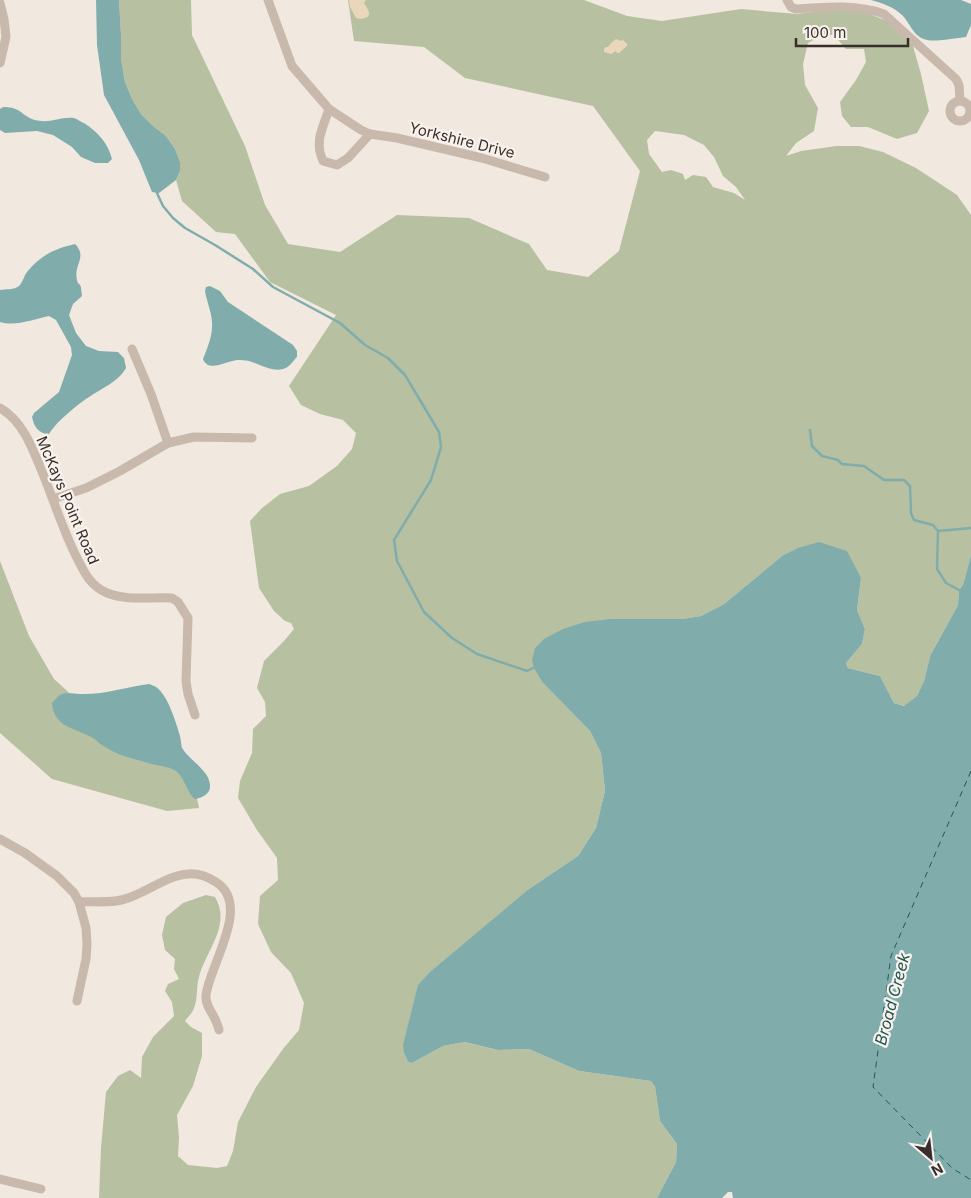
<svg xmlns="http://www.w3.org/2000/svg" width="971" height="1198" font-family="Inter,sans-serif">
	<rect width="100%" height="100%" fill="#f1e8e0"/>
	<!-- green -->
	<g fill="#b7c0a0" fill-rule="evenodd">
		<path d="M119,0H191L192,35L245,146L265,205L288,244L340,252L397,215L469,218L529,244L547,270L588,277L619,251L640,171L593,106L465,78L424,47L354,41L348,0H584L627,16L662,21L741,9L797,14L830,10L862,11L887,21L913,46L921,74L929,111L917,133L897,139L868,127H851L842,116L840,102L856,80L866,62L864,49H846L834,35H823L808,43L803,64L805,85L818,108L814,131L796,143L786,156L801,151L836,146H859L883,152L916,168L957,195L971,215V555L963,585L959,590L958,605L930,656L924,681L917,696L905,706L894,703L880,676L848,668L846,663L862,644L865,629L857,610L861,578L782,556L724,604L701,616L682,619H610L543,683L590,731L601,753L605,791L596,828L578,856L529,889L404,1053L408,1062L412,1063L443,1046L463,1042L498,1050L529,1049L579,1071L651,1081L655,1087L660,1121L677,1144L676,1162L657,1198H99L101,1148L106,1092L118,1076L130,1070L141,1078L142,1057L153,1037L174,1016L172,1002L165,991L168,984L179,979L174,969L175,959L165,950L162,935L166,917L183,903L206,895L215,897C232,925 205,952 199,977C196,987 198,999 194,1008C193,1012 188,1017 185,1021L191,1027L202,1033V1056L193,1086L177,1115L179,1138L178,1156L188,1165L217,1168L227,1166L233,1151L238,1122L256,1087L283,1049L299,1030L304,1003L291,973L271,952L258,924L260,896L278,880L277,858L257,830L238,798L240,781L252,753L253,729L266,716L265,702L257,688L264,661L284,641L294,629L291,623L285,621L274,611L259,588L250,521L261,509L280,494L309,486L337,466L352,449L356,433L343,420L320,414L301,405L289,386L336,315L270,282L235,234L216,232L182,201L176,180L180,171V162L175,149L166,136L153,126L141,114L132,99L125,82L121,59V34ZM655,131L684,135L704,145L714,157L723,176L736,187L745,200L734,193L713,187L706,177L693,175L685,180L683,174L671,170L662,172L649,154L647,140Z"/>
		<path d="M0,561L29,636L54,679L89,711L192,776L199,808L167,811L52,779L0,733Z"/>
	</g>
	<!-- sand -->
	<g fill="#ead7b9">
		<path d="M349,0H366L364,3C365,5 367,7 368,10C373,18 361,20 356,18L350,7Z"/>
		<path d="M616,39L621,41L623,40L627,44V46L619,53H617L616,51L611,54L604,52V49L606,47H608L611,43Z"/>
	</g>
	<!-- water -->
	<g fill="#80adac">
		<path d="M96,0H119L121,34V59L125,82L132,99L141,114L153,126L166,136L175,149L180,162V171L176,180L159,193L152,192L139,160L104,95L97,45Z"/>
		<path d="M871,0H961L971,4V25L966,37C955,38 937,42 927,40C913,37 911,24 902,15C894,7 882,3 871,0Z"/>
		<path d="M3,107C22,107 21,116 35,120C50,124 61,116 74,118C77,119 81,122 84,123C98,132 108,143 112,159L108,163H95L81,157L72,147L53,135L37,131L5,133L0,130V109Z"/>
		<path d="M75,244C88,257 73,265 77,280C78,285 79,282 81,287C81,288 82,295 82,296L73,304L69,315L76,333L86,346L99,351L118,352L124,358L126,368C118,382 102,388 89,397C77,405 57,421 49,434C39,434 34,427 32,417L34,413L59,392L72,355L71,347L56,320L49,316C34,319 15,327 0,322V290C6,289 14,290 19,286C23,282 24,276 27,272C41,255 54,249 75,244Z"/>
		<path d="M210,286L220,291L228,302L293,345L297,351V357C293,361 289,368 283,369C272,372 259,364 249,361C245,360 241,360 237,360C227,361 208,373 203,359C207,349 212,337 212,327C213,315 207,303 205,291L206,287Z"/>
		<path d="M819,542L847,551L861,578L857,610L865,629L862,644L846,663L848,668L880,676L894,703L904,706L917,696L924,681L930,656L958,605L959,590L963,585L971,555V1198H733L732,1192H728L722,1198H657L676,1162L677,1144L660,1121L655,1087L651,1081L579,1071L529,1049L498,1050L464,1042L443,1046L412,1063L408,1062L404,1053L403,1045L418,985L430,972L529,889L578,856L596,828L605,791L601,753L590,731L543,683L534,668L532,660L535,648L544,639L563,629L585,622L610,619H682L701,616L724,604L782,556L798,548Z"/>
		<path d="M149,684C150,684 156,687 156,687C168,695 176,723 180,736C181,740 181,744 182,748C189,760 209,770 210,785C211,794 202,798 195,799C185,791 185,774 172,769C169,767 164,767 161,766C150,764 138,760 127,757C117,754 108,749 99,743C98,742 94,738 93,738C76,728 54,728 52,703C54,701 57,697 60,695C66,692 73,694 80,694C103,695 126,687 149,684Z"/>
	</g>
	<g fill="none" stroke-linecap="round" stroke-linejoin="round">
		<!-- stream -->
		<g stroke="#80adac" stroke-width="2.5">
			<path d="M156,191L163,206L173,218L185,228L215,245L253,269L273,287L340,323L365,345L388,358L405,375L439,432L441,447L431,480L394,540L397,561L424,612L452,638L477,654L527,671L533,668"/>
			<path d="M810,430L812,446L822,456L838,460L842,464L864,466L884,480H904L910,486L911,513L914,520L933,525L938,531L937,569L946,583L959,590"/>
			<path d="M938,531L971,528"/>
		</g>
		<!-- ferry -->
		<path stroke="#235657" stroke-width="1" stroke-dasharray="6 5" stroke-linecap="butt" d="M971,771L891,956L873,1087L952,1168L971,1180"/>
		<!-- minor -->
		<g stroke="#c9b8ac" stroke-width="9">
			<path d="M268,0L292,66L329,109L361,130L370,134L397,138L482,158L545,177"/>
			<path d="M787,0L791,7L796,9C825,7 856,4 884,14L956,79L959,85L960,101"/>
			<path d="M0,3L4,19L6,37L0,63"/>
			<circle cx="960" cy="111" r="10"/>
			<path d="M329,109C323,128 314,141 323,161L337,165L348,158L370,134"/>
			<path d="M132,349L151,394L168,443"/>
			<path d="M0,408C24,422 33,450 43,474C54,501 63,530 76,556C84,572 90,586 107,593C127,601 150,597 172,598L178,602L188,618L186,681L188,694L195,715"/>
			<path d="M53,499L86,488L120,471L168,443L194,437L252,438"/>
			<path d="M0,839L25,853L57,876L74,893L79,902L86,928L87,944L86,959L77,1001"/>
			<path d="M79,902C95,901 113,904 128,898C147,892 168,875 188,874C198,873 208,877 216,882C252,905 210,964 206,995C205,1004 211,1011 215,1019C217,1023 218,1026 219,1030"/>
			<path d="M0,1179L41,1189"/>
		</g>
	</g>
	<g text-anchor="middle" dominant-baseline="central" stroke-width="4.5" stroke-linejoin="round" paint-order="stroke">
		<!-- street labels -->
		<g font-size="15" fill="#382e2b" stroke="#f9f2ec">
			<text transform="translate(462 140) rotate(14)">Yorkshire Drive</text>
			<text transform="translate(68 500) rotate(67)">McKays Point Road</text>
		</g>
		<!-- water labels -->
		<g font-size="16" font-style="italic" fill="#235657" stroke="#f9f2ec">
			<text transform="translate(892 999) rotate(-75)">Broad Creek</text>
		</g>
	</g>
	<!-- north arrow -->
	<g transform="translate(931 1158) rotate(152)" stroke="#f9f2ec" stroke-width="4" paint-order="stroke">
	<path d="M0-4L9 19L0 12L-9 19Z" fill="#382e2b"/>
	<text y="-8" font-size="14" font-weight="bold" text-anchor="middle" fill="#382e2b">N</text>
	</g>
	<!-- scale -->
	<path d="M796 38v8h112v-8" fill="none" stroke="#382e2b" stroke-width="2.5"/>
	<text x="804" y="38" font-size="15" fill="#382e2b" stroke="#f9f2ec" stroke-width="4" paint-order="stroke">100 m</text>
</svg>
